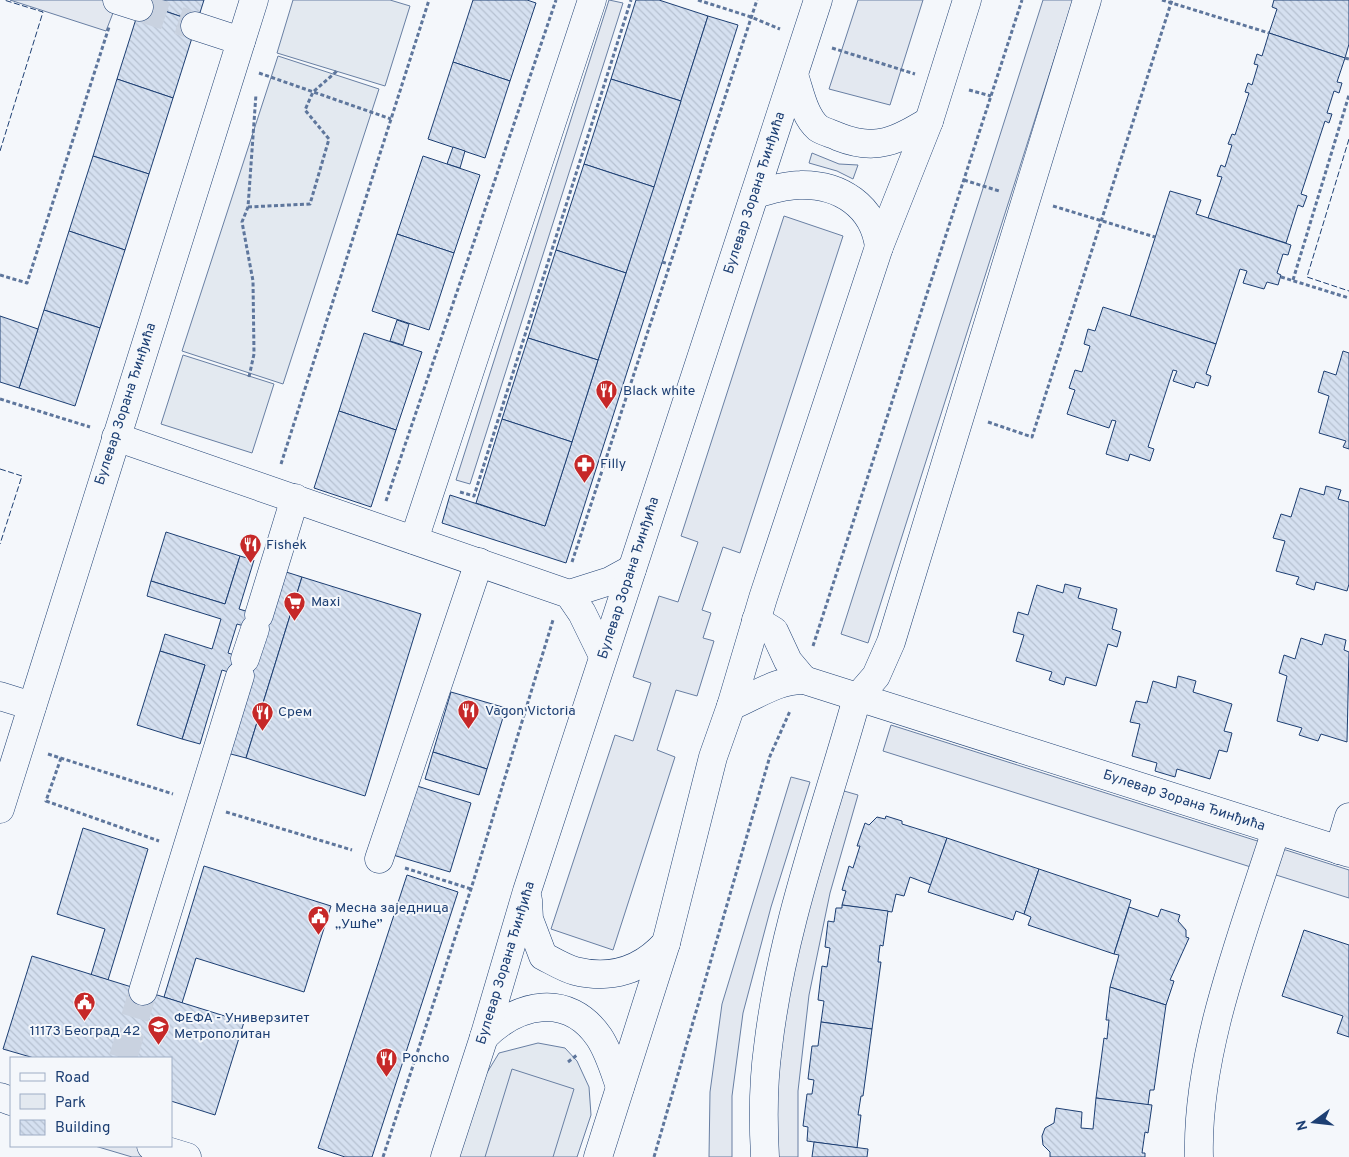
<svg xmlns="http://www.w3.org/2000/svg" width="1349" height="1157" font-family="Overpass,sans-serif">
	<defs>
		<pattern id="building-back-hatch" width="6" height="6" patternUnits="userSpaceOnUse" patternTransform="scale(1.25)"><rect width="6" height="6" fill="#d5e0f0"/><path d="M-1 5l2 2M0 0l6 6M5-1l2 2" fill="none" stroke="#b6c1d1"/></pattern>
	</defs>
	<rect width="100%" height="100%" fill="#f4f7fb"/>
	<!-- green -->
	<g fill="#e3e9f0" stroke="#687fa3">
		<path d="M293,0H390L410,6L385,86L277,53Z"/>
		<path d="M278,56L379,89L283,384L182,351Z"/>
		<path d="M812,153L839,164L858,165L853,179L837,171L809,163Z"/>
		<path d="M183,355L274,384L252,453L161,424Z"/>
		<path d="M538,1043L565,1048L577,1061L589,1087L591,1115L577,1157H455L474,1094L499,1053Z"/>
	</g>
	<!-- parking -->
	<g fill="#e3e8f0" stroke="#687fa3">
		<path d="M10,0H118L106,31Z"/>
		<path d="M609,0L623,3L470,484L456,480Z"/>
		<path d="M858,0H923L890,105L829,89Z"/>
		<path d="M1043,0H1073L868,643L841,634Z"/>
		<path d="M784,216L843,236L740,553L723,547L702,610L711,613L703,638L714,641L697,696L676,690L657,750L675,757L613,950L551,929L615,735L633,741L651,683L633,677L659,596L678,602L698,542L681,536Z"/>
		<path d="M891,725L1349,870V898L883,751Z"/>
		<path d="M791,777L810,782L771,907L743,1013L732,1096V1157H709L710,1092L722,1004Z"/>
		<path d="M837,789L858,795L830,893L809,995L798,1091V1157H776L774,1127L786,993Z"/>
		<path d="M512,1069L574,1089L553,1157H485Z"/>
		<path d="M95,1146H153L188,1157H132Z"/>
	</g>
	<!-- building -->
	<g fill="url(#building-back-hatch)" stroke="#1d3f73" fill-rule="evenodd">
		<path d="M142,0H204L197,22L141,3Z"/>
		<path d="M473,0H527L536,3L510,81L453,62Z"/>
		<path d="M636,0H659L708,16L681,101L611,79Z"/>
		<path d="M1274,0H1349V44L1345,58L1269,33L1277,9L1272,7Z"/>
		<path d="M141,3L197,22L173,98L117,79Z"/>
		<path d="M708,16L738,25L566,563L442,523L450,495L545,526Z"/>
		<path d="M1269,33L1345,58L1337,82L1342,83L1339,93L1334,91L1327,113L1332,114L1329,123L1325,121L1301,194L1307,196L1303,207L1298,205L1286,243L1208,218L1222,177L1217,176L1221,165L1225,167L1232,145L1228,144L1232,134L1235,135L1249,93L1245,92L1248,83L1252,85L1258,65L1254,64L1257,54L1262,56Z"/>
		<path d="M453,62L510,81L485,158L428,139Z"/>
		<path d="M117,79L173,98L149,174L93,156Z"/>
		<path d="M611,79L681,101L654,187L584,164Z"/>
		<path d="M453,147L465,151L460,168L447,164Z"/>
		<path d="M93,156L149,174L125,250L69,231Z"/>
		<path d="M423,156L480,175L454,253L397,234Z"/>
		<path d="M584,164L654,187L626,273L556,250Z"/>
		<path d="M1170,191L1201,200L1196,214L1291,245L1288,255L1283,254L1277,273L1281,275L1278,285L1267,282L1264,289L1243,283L1247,271L1240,269L1216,344L1130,316Z"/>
		<path d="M69,231L125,250L100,328L44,310Z"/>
		<path d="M397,234L454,253L429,330L372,311Z"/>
		<path d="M556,250L626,273L598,360L528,338Z"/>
		<path d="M1103,307L1216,344L1206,374L1211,376L1208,386L1196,382L1194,388L1173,381L1177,371L1173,370L1148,447L1154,449L1150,461L1130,454L1128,461L1106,454L1116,421L1112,420L1109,428L1067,414L1075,390L1069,388L1075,370L1082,372L1090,346L1084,344L1088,329L1095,331Z"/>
		<path d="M44,310L100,328L75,406L19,388Z"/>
		<path d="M0,316L38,329L19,388L0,382Z"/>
		<path d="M397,320L409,324L403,345L390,341Z"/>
		<path d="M364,333L422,352L396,430L339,411Z"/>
		<path d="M528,338L598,360L572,442L502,419Z"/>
		<path d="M1343,351L1349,353V449L1343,447L1346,441L1319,433L1329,396L1318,392L1324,371L1336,375Z"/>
		<path d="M339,411L396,430L371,507L314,488Z"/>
		<path d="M502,419L572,442L545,526L476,503Z"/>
		<path d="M1326,486L1341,490L1338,499L1349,502V584L1347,591L1316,582L1314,590L1296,584L1299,577L1276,571L1285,541L1273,538L1281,514L1291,517L1300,488L1324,495Z"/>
		<path d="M166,532L240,556L225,604L151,581Z"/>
		<path d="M240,556L254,560L239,609L269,618L283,571L302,577L246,758L227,753L250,679L222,670L200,744L182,739L205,665L160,651L165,634L212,649L221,619L147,596L151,581L225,604ZM237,624L265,632L256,662L228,653Z"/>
		<path d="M302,577L421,614L365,796L246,758Z"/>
		<path d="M1065,584L1081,588L1078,598L1117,609L1112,629L1121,632L1117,647L1108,644L1096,686L1066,677L1064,685L1049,680L1052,672L1016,661L1024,635L1013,632L1018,612L1028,615L1037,585L1063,593Z"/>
		<path d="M1325,634L1346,640L1344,650L1349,652L1347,742L1321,734L1318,741L1299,735L1302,728L1277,721L1287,676L1279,673L1284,655L1295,659L1301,638L1322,645Z"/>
		<path d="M160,651L205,665L182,739L137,725Z"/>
		<path d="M1178,676L1196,681L1193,692L1232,704L1224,731L1232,733L1227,752L1219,750L1210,779L1177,769L1175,777L1155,771L1157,763L1132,756L1140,724L1130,722L1136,701L1147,703L1153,681L1176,688Z"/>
		<path d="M451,692L506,708L487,769L433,752Z"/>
		<path d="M433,752L487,769L479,795L425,779Z"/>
		<path d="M414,785L471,803L450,872L393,855Z"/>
		<path d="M886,816L902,821V824L947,838L931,885L910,877L904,896L896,894L892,912L842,905L846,891L842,890L849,866L853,868L860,846H857L865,823L869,825L877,817L885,819Z"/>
		<path d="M83,828L148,849L108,980L91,975L105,929L57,914Z"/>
		<path d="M947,838L1039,869L1024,914L1016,911L1013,920L928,892Z"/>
		<path d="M204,866L331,906L304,992L196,958L182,1003L164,997Z"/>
		<path d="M1039,869L1131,900L1114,954L1028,925L1031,917L1024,914Z"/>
		<path d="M407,875L458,892L372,1157H345L318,1148Z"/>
		<path d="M842,905L888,911L883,946L880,945L878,962H881L872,1029L821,1022L824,1001L818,1000L822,966L827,967L830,948L825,947L828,921L834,922L836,908H842Z"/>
		<path d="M1129,907L1158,917L1161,909L1180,915L1178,921L1186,930V937L1189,938L1170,980L1174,981L1166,1005L1110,987L1119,955L1114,954Z"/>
		<path d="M1304,930L1349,945V1037L1337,1033L1343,1016L1282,996Z"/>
		<path d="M32,956L244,1022L215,1115L171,1101V1058H34L3,1049Z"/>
		<path d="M1110,987L1166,1005L1154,1090H1150L1148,1105L1096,1098L1104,1038L1107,1039L1109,1020H1106Z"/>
		<path d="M821,1022L872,1029L863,1096H861L858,1115H861L857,1148L807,1141L808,1127L803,1126L807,1094H812L814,1080L808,1079L812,1046H818Z"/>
		<path d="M1096,1098L1152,1105L1148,1133L1145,1132L1142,1153H1145V1157H1050V1152L1043,1145L1042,1136L1045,1128L1054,1123L1056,1108L1082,1112L1081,1128L1093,1129Z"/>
		<path d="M814,1142L868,1149L867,1157H812Z"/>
	</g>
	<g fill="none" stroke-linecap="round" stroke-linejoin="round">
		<!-- minor-tunnel -->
		<g stroke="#c9d2e0" stroke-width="28" stroke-dasharray="28 14" stroke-linecap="butt">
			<path d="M139,7L195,26"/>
			<path d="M123,1058L143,991"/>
		</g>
		<defs>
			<g id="minor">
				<path d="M117,0L139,7"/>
				<path d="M195,26L241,41"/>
				<path d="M794,75C800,92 804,116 818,128C824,132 833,134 839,137C877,152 897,140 929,121"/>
				<path d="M755,194C770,190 785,185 800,185C840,184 874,206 879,247"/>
				<path d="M116,437L569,594L582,613L603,656"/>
				<path d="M414,540L592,0"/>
				<path d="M569,594L610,581L632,569"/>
				<path d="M259,615L295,498"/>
				<path d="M756,620L774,631L788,661L804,680"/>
				<path d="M245,659L255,629"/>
				<path d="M0,696L32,706"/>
				<path d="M731,706C756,696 776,680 804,680L1349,853"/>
				<path d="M0,809L254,0"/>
				<path d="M1339,850L1349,817"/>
				<path d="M379,859L479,562"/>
				<path d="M528,900L529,919L543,956C553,961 564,968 575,971C611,980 642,970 666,943"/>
				<path d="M143,991L240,676"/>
				<path d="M484,1037C518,1003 568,992 599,1037C609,1052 614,1070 620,1087"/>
				<path d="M0,1097L11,1101"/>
				<path d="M151,1146L187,1157"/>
				<path d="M445,1157L484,1037L527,891L818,0"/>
				<path d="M598,1157L666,943L713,757L731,706L763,598L879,247L929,121L967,0"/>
				<path d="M765,1157C763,1121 763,1083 768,1047C782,927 825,813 857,698L876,676L891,642L1087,0"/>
				<path d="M1199,1157C1196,1051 1244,931 1276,830"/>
			</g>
		</defs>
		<!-- minor casing -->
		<use href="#minor" stroke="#1d3f73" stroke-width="29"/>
		<!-- path -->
		<g stroke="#5e769c" stroke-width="3" stroke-dasharray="4 2.5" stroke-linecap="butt">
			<path d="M698,0L751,17L780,29"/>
			<path d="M1162,0L1269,33"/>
			<path d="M832,48L915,74"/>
			<path d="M1345,58L1349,59"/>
			<path d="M259,73L391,119"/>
			<path d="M969,90L991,96"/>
			<path d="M964,180L999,191"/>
			<path d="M1053,206L1155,237"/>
			<path d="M248,207L310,204L329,139L305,110L313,92L337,71"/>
			<path d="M662,262L669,264"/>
			<path d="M0,275L27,283L109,27"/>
			<path d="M1281,277L1349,298"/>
			<path d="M1293,280L1349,95"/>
			<path d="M249,377L254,354L253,281L242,222L248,207L256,94"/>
			<path d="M0,399L90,427"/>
			<path d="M988,422L1032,437L1172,0"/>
			<path d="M281,464L429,0"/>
			<path d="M460,492L474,496L631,0"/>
			<path d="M386,501L556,0"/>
			<path d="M572,562L757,0"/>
			<path d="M813,646L1022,0"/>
			<path d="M48,754L173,794"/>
			<path d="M61,758L46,801L159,841"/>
			<path d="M226,812L352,850"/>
			<path d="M405,868L471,889"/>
			<path d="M568,1062L577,1055"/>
			<path d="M383,1157L471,889L553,620"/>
			<path d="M654,1157L770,756L790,711"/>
		</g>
		<!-- minor -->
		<use href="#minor" stroke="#f4f7fb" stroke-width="28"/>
		<!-- fence -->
		<g stroke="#1d3f73" stroke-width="1" stroke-dasharray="6 2.5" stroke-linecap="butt">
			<path d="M1349,139L1307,277L1349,291"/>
			<path d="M0,151L43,12L4,0"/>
			<path d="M0,469L22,476L0,544"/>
		</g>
	</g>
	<!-- icons -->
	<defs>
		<symbol id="restaurant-pin" viewBox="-11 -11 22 30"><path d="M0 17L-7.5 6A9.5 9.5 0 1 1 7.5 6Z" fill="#c62828" stroke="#f4f7fb"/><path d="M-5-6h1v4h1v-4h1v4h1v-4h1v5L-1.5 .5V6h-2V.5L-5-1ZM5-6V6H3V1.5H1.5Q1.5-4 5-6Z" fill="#fff"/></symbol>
		<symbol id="pharmacy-pin" viewBox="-11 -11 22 30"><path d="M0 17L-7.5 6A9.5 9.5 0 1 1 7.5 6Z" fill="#c62828" stroke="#f4f7fb"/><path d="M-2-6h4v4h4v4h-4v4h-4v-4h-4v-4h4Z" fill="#fff"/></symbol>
		<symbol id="supermarket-pin" viewBox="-11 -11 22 30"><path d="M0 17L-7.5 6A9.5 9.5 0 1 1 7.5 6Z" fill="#c62828" stroke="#f4f7fb"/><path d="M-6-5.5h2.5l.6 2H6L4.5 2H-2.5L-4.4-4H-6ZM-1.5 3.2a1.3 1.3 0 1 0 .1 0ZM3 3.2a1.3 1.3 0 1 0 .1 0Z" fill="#fff"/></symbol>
		<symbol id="civic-pin" viewBox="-11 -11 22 30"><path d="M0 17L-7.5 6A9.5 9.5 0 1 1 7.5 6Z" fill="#c62828" stroke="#f4f7fb"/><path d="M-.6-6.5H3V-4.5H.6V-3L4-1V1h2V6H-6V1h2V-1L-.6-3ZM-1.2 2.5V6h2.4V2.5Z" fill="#fff"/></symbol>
		<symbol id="university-pin" viewBox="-11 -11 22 30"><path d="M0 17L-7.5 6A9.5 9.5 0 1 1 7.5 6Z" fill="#c62828" stroke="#f4f7fb"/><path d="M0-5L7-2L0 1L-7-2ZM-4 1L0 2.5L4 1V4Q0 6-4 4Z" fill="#fff"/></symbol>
	</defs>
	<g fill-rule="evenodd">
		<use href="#restaurant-pin" x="594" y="378" width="25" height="34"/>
		<use href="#pharmacy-pin" x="572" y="452" width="25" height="34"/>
		<use href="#restaurant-pin" x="238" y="532" width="25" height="34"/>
		<use href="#supermarket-pin" x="282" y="590" width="25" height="34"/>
		<use href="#restaurant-pin" x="456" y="698" width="25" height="34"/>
		<use href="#restaurant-pin" x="250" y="700" width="25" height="34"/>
		<use href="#civic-pin" x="306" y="904" width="25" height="34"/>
		<use href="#civic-pin" x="72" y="990" width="25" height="34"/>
		<use href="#university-pin" x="146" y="1014" width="25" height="34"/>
		<use href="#restaurant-pin" x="374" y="1046" width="25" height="34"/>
	</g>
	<g text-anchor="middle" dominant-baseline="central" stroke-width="4" stroke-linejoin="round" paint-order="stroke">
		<!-- street labels -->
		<g font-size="14" fill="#1d3f73" stroke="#f4f7fb">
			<text transform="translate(755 193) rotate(-72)">Булевар Зорана Ђинђића</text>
			<text transform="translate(126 404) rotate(-72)">Булевар Зорана Ђинђића</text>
			<text transform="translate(629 578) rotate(-72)">Булевар Зорана Ђинђића</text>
			<text transform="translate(1184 801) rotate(18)">Булевар Зорана Ђинђића</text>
			<text transform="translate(506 963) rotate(-73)">Булевар Зорана Ђинђића</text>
		</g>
		<!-- poi labels -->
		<g font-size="14" fill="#1d3f73" stroke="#f4f7fb" text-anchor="start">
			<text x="623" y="391">Black white</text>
			<text x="600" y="464">Filly</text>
			<text x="266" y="545">Fishek</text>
			<text x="311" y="602">Maxi</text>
			<text x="485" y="711">Vagon Victoria</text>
			<text x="278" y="712">Срем</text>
			<text x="335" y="908">Месна заједница<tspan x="335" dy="16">„Ушће”</tspan></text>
			<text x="174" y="1018">ФЕФА - Универзитет<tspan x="174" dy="16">Метрополитан</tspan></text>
			<text x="85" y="1031" text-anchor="middle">11173 Београд 42</text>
			<text x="402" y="1058">Poncho</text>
		</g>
	</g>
	<!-- legend -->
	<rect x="10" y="1057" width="162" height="90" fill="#f4f7fb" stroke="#9eadc5"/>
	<rect x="20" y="1073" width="25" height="8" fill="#f4f7fb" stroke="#9eadc5"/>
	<text x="55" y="1082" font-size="15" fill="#1d3f73">Road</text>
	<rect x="20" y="1094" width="25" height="15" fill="#e3e9f0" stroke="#9eadc5"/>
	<text x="55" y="1107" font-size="15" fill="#1d3f73">Park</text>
	<rect x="20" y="1120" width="25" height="15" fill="url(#building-back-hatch)" stroke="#9eadc5"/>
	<text x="55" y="1132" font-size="15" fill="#1d3f73">Building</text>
	<!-- north arrow -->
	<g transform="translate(1314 1122) rotate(255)" stroke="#f4f7fb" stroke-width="4" paint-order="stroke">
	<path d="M0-4L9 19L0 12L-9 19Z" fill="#1d3f73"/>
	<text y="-8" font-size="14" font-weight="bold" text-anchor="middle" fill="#1d3f73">N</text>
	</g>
</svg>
